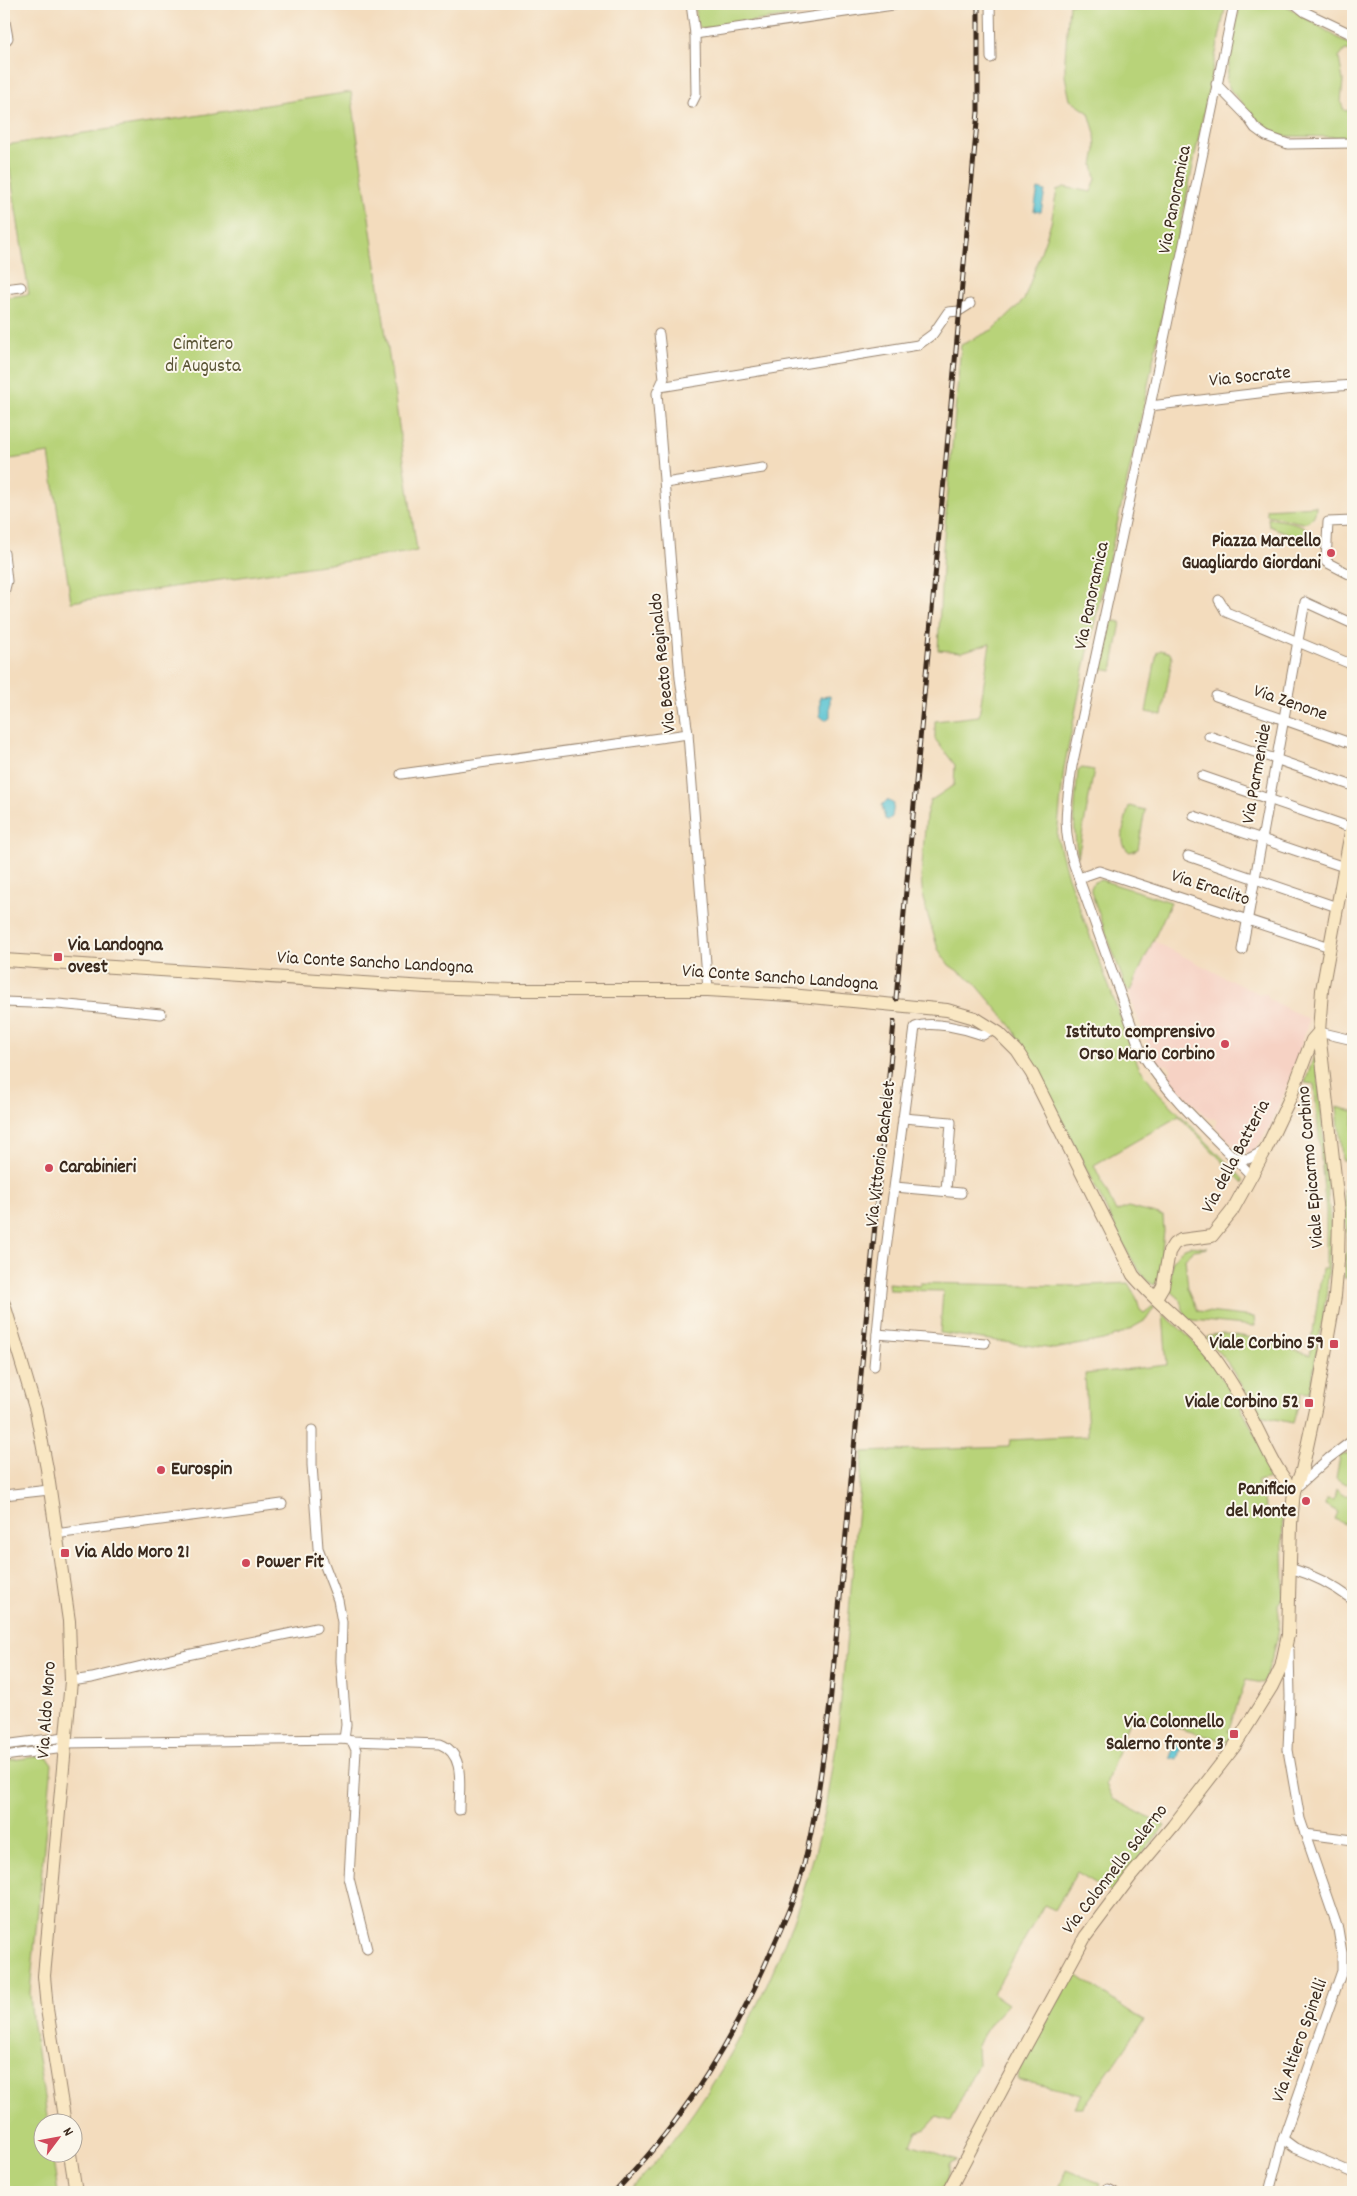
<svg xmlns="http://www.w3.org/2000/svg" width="1357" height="2196" font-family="Dekko,sans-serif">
	<rect width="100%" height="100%" fill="#fbf7ec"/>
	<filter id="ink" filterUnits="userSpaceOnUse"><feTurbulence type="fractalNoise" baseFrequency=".02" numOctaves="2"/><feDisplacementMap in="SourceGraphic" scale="10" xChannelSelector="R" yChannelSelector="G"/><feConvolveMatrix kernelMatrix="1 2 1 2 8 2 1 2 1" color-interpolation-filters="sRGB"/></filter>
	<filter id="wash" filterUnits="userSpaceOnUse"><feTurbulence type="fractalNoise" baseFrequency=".0096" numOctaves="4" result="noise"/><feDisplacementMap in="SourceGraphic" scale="20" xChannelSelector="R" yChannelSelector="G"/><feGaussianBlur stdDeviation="1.12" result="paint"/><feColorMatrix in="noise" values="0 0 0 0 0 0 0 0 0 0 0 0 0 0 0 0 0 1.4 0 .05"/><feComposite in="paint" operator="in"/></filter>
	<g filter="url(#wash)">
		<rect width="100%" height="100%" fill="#f3dcbd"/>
		<!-- built -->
		<path fill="#f6d2c4" d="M1154,941L1230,980L1260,994H1267L1269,999L1309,1020L1289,1082L1270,1126L1255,1150L1249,1153L1240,1151L1235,1147L1216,1127V1119L1207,1118L1166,1076L1172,1070L1168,1065L1156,1063L1150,1050L1130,998V990Z"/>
		<!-- green -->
		<g fill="#b8d379" stroke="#7a7e4c">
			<path d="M695,4H871L702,29L697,24Z"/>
			<path d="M1069,4H1226L1140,424L1084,669L1064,768L1057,836L1067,874L1139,1067L1158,1092L1243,1179V1183L1179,1116L1094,1165L1116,1212L1128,1207L1163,1216L1164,1231L1159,1279L1154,1285L1146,1280L1130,1257L1048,1092L1012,1027L974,982L949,965L938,949L923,899L921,877L926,816L930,801L954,785L955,765L935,739V721L979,716L990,643L962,652L938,650L943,548L961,345L994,329L1024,300L1051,223L1057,190L1064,187L1091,192L1096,179L1093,165L1096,150L1095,133L1089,113L1070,100L1065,76V59Z"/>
			<path d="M1240,4H1283L1353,47V51L1345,50L1339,58L1343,80L1341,103L1344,110L1353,112V137L1280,136L1263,125L1231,91L1226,81Z"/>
			<path d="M351,92L417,551L71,602L49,453L4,460V298L29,294L6,145Z"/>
			<path d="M1316,506C1316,515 1312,521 1303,523L1267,515L1266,509Z"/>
			<path d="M1268,518C1280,521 1317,522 1311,542L1269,526Z"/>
			<path d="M1115,621L1121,622L1112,671L1102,669L1101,666L1111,622Z"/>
			<path d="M1161,650L1170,653L1172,658L1162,715L1146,712L1157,652Z"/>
			<path d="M1082,768L1094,770L1078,857C1072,827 1075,801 1078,771Z"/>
			<path d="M1129,806L1145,810L1138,849L1130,852C1116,845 1126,819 1129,806Z"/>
			<path d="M1101,880L1171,902L1130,991L1126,988L1091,892V888L1094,882Z"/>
			<path d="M1316,1050L1331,1233L1327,1290L1310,1393L1302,1392L1293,1423L1260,1416L1227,1362L1206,1338C1224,1324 1289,1350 1310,1355L1322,1268H1326V1212L1314,1084L1305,1083Z"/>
			<path d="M1337,1107L1353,1111V1161L1342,1160Z"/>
			<path d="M1344,1189L1353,1190V1249L1347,1278H1344L1347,1244Z"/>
			<path d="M1190,1246L1208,1248L1194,1250L1185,1258L1188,1288L1198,1311L1254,1317L1255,1326L1192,1320L1186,1317L1179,1298L1172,1292L1170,1288L1172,1262L1182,1249Z"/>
			<path d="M888,1283L920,1286V1283L1073,1286L1128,1283L1137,1299L1140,1310L1144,1313L1153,1306L1154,1308L1146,1320L1121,1334L1103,1340L1054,1349L940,1333L943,1291L889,1290Z"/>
			<path d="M1163,1314C1173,1323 1185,1332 1194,1343C1225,1376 1258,1434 1275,1477L1257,1481L1267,1511H1282L1284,1585L1283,1598L1278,1604C1278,1609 1279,1612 1279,1616C1281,1633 1270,1667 1263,1683L1246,1680L1228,1731L1231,1733L1228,1742L1131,1715L1106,1784L1113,1799L1164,1826L1112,1893L1077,1872L1055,1910L1044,1905L993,1994L1008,2004L993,2020L983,2035L977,2048L978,2064L950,2121L937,2117L926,2129L917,2132L911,2144L957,2160L950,2163V2171L941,2192H629C723,2091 788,1963 821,1829C834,1776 839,1721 844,1667C851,1595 856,1524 863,1452L1009,1447L1010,1440L1088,1436L1085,1374L1167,1365Z"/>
			<path d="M1353,1450V1482L1345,1484L1336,1478L1340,1457L1338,1456L1350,1453Z"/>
			<path d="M1336,1489C1340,1495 1346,1497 1353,1494V1515L1348,1523L1345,1522L1344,1524L1335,1519L1338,1512L1325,1505L1326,1499L1334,1500Z"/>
			<path d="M41,1756L49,1759L52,1764L30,1992L32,2019L48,2123L42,2124V2154H52L58,2192H4V1761Z"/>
			<path d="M1073,1973L1144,2021L1083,2108H1075L1082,2094L1018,2080L1019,2070Z"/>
			<path d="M1066,2170L1100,2183L1097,2192H1058Z"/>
		</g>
		<!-- water -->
		<g fill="#58c3d2" stroke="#4a7678">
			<path d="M1038,189L1045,191L1041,212L1034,211Z"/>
			<path d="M830,696V717L825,720L820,716V697Z"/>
			<path d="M887,800L894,804L892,817L888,820L885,819L882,805Z"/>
			<path d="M1174,1744L1181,1746L1177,1760L1170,1758Z"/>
		</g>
	</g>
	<g filter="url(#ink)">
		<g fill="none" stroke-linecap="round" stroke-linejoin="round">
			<defs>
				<g id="minor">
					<path d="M691,4L695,34L696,95L692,103"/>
					<path d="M990,4L991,58"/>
					<path d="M1234,4L1150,406L1072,766C1067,805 1061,826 1074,865L1141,1052C1170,1099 1213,1136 1251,1175"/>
					<path d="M1295,4L1305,12L1353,35"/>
					<path d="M4,16L8,38L4,43"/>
					<path d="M695,34L900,4"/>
					<path d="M1216,84L1246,115L1255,128L1266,136L1288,144L1353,143"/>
					<path d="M4,289L21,287"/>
					<path d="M659,334L664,378L657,393L680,678L688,734L708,990"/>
					<path d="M660,387L918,345L933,334L948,312L959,311L970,304"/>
					<path d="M1150,406L1284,390L1353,385"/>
					<path d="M665,483L763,468"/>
					<path d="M1353,521L1328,522L1326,562L1353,576"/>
					<path d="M4,553L7,581L4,593"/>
					<path d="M1219,600L1226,612L1353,665"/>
					<path d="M1216,696L1353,744"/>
					<path d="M1209,736L1353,786"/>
					<path d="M401,774L688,734"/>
					<path d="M1202,776L1352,828"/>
					<path d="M1194,816L1344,867"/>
					<path d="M1188,856L1337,907"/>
					<path d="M1079,878L1099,871L1330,947"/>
					<path d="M1242,950L1305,602L1353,624"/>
					<path d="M4,1002L58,1004L161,1014"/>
					<path d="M1319,1032L1353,1040"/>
					<path d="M903,1118L951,1122L946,1191"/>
					<path d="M1232,1157L1248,1159L1264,1151"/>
					<path d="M895,1187L961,1193"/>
					<path d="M877,1334L985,1343"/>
					<path d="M874,1366L882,1280L915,1027C931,1020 966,1029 983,1035L992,1029"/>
					<path d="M312,1430V1465L318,1548L338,1600L342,1622L341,1661L346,1725L344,1739"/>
					<path d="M1297,1487L1329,1458L1353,1440"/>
					<path d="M4,1495L49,1490"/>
					<path d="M55,1534L282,1504"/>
					<path d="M1290,1568C1314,1575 1333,1585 1353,1600"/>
					<path d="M71,1681L92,1678L187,1655L316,1628"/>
					<path d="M352,1741L356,1750L349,1878L367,1949"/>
					<path d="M64,1743L344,1739L352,1741L440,1744C466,1754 459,1787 459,1810"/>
					<path d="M4,1745L65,1737"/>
					<path d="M4,1756L64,1748"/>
					<path d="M1305,1834L1353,1840"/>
					<path d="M1283,2139L1295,2148L1353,2173"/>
					<path d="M1103,2192L1108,2189L1114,2192"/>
					<path d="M1269,2192L1283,2139L1342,1971V1953L1338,1929L1300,1819L1288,1750L1290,1697L1289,1650"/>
				</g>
				<g id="secondary">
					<path d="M4,960L426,987L515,990H708L790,995L947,1010L975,1018L999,1033L1017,1051L1032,1074L1133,1275C1159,1306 1194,1329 1218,1363C1232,1383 1244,1403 1255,1425C1267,1448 1276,1471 1294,1491"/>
					<path d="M1156,1298L1163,1286L1169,1252L1174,1244L1181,1240L1212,1236L1232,1211L1265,1151L1290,1098L1312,1040L1319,1032"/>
					<path d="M4,1304L36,1411L47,1469L69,1621L71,1681L44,1976L47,2009L65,2124"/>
					<path d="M70,2154L76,2192"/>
					<path d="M948,2192L1006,2082L1085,1937L1131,1876L1173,1826L1234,1747L1272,1686L1281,1667L1288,1635L1291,1524L1294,1491L1302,1470L1316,1405L1335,1296L1338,1261L1339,1213L1319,1032L1322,990L1353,821"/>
				</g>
			</defs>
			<!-- minor casing -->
			<use href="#minor" stroke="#97836e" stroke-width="11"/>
			<!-- secondary casing -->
			<use href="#secondary" stroke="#97836e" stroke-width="14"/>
			<!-- minor -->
			<use href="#minor" stroke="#fff" stroke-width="9"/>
			<!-- secondary -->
			<use href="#secondary" stroke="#f9e7c3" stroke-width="12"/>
			<defs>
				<g id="rail">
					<path d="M896,999L978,112V4"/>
					<path d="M615,2192C637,2168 659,2144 678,2117C716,2065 747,2008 772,1949C784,1922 797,1894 804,1864C817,1812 823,1758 830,1704L894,1022"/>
				</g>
			</defs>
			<!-- rail casing -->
			<use href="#rail" stroke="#3b2a1e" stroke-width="5"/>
			<!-- rail -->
			<use href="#rail" stroke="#fbf7ec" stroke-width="3" stroke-dasharray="9" stroke-linecap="butt"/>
		</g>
	</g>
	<!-- markers -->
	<g fill="#d1495b" stroke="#fbf7ec" stroke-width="2">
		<circle cx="1331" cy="553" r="5"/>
		<rect x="53" y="952" width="10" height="10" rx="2.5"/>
		<circle cx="1225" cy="1044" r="5"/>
		<circle cx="49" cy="1168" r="5"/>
		<rect x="1329" y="1339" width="10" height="10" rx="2.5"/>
		<rect x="1304" y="1398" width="10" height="10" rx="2.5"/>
		<circle cx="161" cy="1470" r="5"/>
		<circle cx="1306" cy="1501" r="5"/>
		<rect x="60" y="1548" width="10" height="10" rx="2.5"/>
		<circle cx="246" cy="1563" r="5"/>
		<rect x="1229" y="1729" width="10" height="10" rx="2.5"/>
	</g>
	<g text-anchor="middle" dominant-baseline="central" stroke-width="4" stroke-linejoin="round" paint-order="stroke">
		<!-- street labels -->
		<g font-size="19" fill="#3b2a1e" stroke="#fbf7ec">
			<text transform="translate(1176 200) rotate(-79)">Via Panoramica</text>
			<text transform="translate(1250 378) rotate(-6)">Via Socrate</text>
			<text transform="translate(1093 596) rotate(-78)">Via Panoramica</text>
			<text transform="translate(664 663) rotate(-96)">Via Beato Reginaldo</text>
			<text transform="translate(1290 704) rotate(19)">Via Zenone</text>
			<text transform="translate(1258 774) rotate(-80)">Via Parmenide</text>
			<text transform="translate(1210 889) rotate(18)">Via Eraclito</text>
			<text transform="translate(375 964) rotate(3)">Via Conte Sancho Landogna</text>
			<text transform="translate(780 979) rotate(4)">Via Conte Sancho Landogna</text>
			<text transform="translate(882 1154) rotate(-83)">Via Vittorio Bachelet</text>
			<text transform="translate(1237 1157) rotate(-62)">Via della Batteria</text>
			<text transform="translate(1312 1167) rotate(-95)">Viale Epicarmo Corbino</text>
			<text transform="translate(48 1710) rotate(-86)">Via Aldo Moro</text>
			<text transform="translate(1116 1870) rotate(-52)">Via Colonnello Salerno</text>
			<text transform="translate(1301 2041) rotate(-70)">Via Altiero Spinelli</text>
		</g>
		<!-- park labels -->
		<g font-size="19" fill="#5a5435" stroke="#fbf7ec">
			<text x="203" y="345">Cimitero<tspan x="203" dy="22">di Augusta</tspan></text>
		</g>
		<!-- poi labels -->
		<g font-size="19" font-weight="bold" fill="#3b2a1e" stroke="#fbf7ec" text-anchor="end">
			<text x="1321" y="542">Piazza Marcello<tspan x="1321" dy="22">Guagliardo Giordani</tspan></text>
			<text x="68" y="946" text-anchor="start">Via Landogna<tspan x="68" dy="22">ovest</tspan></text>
			<text x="1215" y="1033">Istituto comprensivo<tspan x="1215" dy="22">Orso Mario Corbino</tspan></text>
			<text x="59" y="1168" text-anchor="start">Carabinieri</text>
			<text x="1324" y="1344">Viale Corbino 59</text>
			<text x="1299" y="1403">Viale Corbino 52</text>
			<text x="171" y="1470" text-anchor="start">Eurospin</text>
			<text x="1296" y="1490">Panificio<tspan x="1296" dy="22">del Monte</tspan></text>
			<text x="75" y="1553" text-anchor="start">Via Aldo Moro 21</text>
			<text x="256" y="1563" text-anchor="start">Power Fit</text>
			<text x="1224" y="1723">Via Colonnello<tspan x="1224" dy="22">Salerno fronte 3</tspan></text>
		</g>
	</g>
	<!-- margin -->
	<rect width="1357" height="2196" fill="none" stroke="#fbf7ec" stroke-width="20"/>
	<!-- north arrow -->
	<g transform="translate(58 2138) rotate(58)"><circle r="24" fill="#fbf7ec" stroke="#aea59a"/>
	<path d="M0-4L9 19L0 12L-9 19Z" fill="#d1495b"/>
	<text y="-8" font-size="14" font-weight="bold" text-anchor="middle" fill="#3b2a1e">N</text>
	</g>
</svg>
